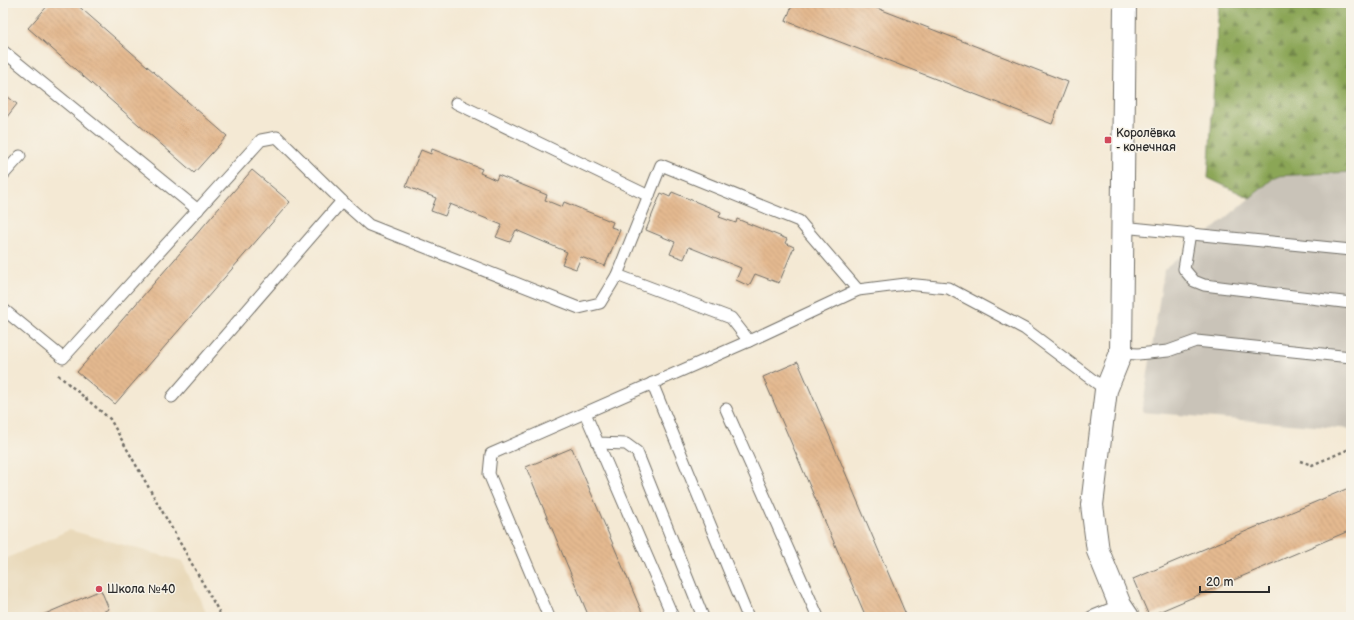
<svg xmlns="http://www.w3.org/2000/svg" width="1354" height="620" font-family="'Balsamiq Sans',sans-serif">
	<defs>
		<pattern id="forest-firs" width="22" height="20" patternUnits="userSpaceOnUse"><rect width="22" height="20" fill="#8ba657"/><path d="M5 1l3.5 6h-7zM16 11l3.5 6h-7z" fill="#728748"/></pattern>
		<pattern id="building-back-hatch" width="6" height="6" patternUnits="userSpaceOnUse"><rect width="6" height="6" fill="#e4b990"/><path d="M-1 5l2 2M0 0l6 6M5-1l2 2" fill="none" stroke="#c49f7c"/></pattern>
	</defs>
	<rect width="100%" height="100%" fill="#f7f3e8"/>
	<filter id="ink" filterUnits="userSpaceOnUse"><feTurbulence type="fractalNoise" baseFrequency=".025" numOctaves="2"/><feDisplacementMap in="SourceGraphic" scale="8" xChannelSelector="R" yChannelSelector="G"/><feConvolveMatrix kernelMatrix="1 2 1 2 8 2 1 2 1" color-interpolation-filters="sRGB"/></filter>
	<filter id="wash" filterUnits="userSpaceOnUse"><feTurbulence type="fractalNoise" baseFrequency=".012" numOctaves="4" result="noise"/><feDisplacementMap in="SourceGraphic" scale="16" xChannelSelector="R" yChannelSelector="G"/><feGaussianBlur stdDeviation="0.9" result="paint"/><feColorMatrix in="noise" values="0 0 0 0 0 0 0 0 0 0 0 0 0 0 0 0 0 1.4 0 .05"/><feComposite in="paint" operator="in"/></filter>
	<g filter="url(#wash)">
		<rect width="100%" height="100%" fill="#f4e9d4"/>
		<!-- built -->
		<path fill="#e9d9ba" d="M69,530L182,561L208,617H3V560Z"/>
		<!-- industrial -->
		<path fill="#c9c3b8" d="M1351,172V429L1142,412L1164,270L1276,176Z"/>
		<!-- forest -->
		<path fill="url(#forest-firs)" stroke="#5b6841" d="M1219,3H1351V172L1276,176L1250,198L1208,178Z"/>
		<g id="blocks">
			<!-- building -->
			<g fill="url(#building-back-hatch)">
				<path d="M50,3H75L227,136L194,173L28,28Z"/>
				<path d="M793,3H864L1068,82L1052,124L786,21Z"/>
				<path d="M3,93L17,104L3,122Z"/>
				<path d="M432,149L482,169L480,173L496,180L498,175L547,195L545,200L562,207L564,202L613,222L611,227L620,230L605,266L581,257L576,269L562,264L567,252L516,230L510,242L496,237L502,225L450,204L445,216L431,211L436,198L406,186L421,150L431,154Z"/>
				<path d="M252,170L290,202L115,404L77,372Z"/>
				<path d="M672,192L721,212L719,217L736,223L737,219L787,239L785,243L794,247L779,283L755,274L749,286L736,280L741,268L689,247L684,259L670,254L675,242L646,230L661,193L670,197Z"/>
				<path d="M798,362L907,617H866L763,377Z"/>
				<path d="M572,448L644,617H589L526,467Z"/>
				<path d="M1351,487V530L1149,616L1133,579Z"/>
				<path d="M101,590L109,609L98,614L99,617H38Z"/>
			</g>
		</g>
	</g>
	<g filter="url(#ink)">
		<use href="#blocks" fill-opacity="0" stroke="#716e66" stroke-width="1"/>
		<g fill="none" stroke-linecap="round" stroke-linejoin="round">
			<defs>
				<g id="lane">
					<path d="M3,51L198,210"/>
					<path d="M456,103L649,196"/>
					<path d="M3,175L20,156"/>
					<path d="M1122,227L1351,250"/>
					<path d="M1190,233L1184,269L1194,281L1204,285L1351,303"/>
					<path d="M617,275L661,165L799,221L858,290"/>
					<path d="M3,309L63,358L261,140L277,137L342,201L369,225L579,308L600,303L617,275L731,318L749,341L491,454L489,474L549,617"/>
					<path d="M749,341L858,290L906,284L948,288L1025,329L1106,390"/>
					<path d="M1121,353L1138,354L1168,351L1196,341L1351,357"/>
					<path d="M652,383L748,617"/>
					<path d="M172,397L342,201"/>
					<path d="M726,409L818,617"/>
					<path d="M585,413L598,443L626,444L637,452L703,617"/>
					<path d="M598,443L673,617"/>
					<path d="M1091,617L1120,605"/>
				</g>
				<path id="street" d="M1125,3L1121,353L1106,390L1092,505L1098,551L1120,605L1128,617"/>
			</defs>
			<!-- lane casing -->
			<use href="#lane" stroke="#716e66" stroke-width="13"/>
			<!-- street casing -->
			<use href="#street" stroke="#716e66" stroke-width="24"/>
			<!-- path -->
			<g stroke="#716e66" stroke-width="2.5" stroke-dasharray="3 3" stroke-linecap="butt">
				<path d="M58,375L110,419L222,617"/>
				<path d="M1300,461L1312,465L1347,450H1351"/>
			</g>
			<!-- lane -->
			<use href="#lane" stroke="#fff" stroke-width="11"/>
			<!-- street -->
			<use href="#street" stroke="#fff" stroke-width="22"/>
		</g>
	</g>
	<!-- markers -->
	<g fill="#d1495b" stroke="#f7f3e8" stroke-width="1.5">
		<rect x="1104" y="136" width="8" height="8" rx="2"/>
		<circle cx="99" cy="589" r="4"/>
	</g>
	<g text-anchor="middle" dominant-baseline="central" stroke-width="3" stroke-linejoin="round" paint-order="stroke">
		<!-- poi labels -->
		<g font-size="12" fill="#2b2b2b" stroke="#f7f3e8" text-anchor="start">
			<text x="1116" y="133">Королёвка<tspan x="1116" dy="14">- конечная</tspan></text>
			<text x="107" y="589">Школа №40</text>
		</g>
	</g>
	<!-- margin -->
	<rect width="1354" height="620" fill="none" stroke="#f7f3e8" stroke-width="16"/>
	<!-- scale -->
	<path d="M1200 586v6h69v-6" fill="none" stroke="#2b2b2b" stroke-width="2"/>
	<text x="1206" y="586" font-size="12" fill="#2b2b2b" stroke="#f7f3e8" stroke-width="3" paint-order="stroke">20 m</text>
</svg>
